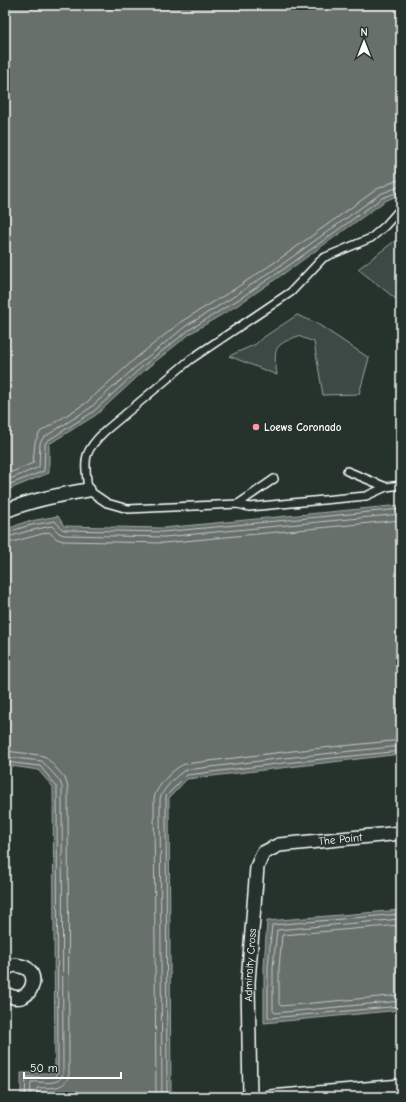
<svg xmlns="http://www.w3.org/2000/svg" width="406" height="1102" font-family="'Comic Neue',sans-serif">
	<rect width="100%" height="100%" fill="#26332d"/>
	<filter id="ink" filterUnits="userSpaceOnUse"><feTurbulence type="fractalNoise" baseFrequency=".025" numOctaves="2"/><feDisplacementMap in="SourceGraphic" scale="8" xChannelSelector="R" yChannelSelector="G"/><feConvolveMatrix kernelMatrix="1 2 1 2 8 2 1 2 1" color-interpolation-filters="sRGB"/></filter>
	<g filter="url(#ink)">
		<!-- green -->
		<g fill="#3e4944" stroke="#9ea4a2">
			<path d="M396,240L401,252V303L358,269Z"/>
			<path d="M297,315L316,323L369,358L359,394L323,395L314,342L298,336C272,346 274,349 277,375L229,356L256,344L261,339Z"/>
		</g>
		<!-- water -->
		<g fill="#67706c" stroke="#a4a9a7">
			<path d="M5,5H401V194L385,201L286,272L238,305L191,333L146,369L96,415L49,444V473L5,491Z"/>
			<path d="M401,505V754L187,779L169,798L171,1097H21V1073H55L53,787L38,770L5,765V530L25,522L58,516L64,526L163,528Z"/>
			<path d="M401,910V1010L264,1023V967L267,921Z"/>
		</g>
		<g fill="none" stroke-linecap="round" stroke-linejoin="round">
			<!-- shore -->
			<g stroke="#c2c6c4" stroke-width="1">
				<path d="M5,475L33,463L35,442L40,432L86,403L136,358L182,321L230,292L278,260L377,189L395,181L401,180"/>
				<path d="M5,481L39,467L40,443L43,438L90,408L140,363L186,326L233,297L281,265L380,194L401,186"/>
				<path d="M5,486L44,471L45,444L47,441L93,412L143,366L189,330L236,301L284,269L382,198L401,191"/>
				<path d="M5,533L27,526L55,521L62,529L65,530L163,532L401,509"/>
				<path d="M5,538L28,531L52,526L59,533L64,535L164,537L401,514"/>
				<path d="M5,544L49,532L57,539L64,541L164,543L401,520"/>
				<path d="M5,751L40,755L46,757L65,778L68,787L69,1074C65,1091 50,1087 37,1088L36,1097"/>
				<path d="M5,757L42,761L60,781L62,787L63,1074C59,1087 42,1081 31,1082L30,1097"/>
				<path d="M5,762L40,766L57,787L58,1073L54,1077H26L25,1097"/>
				<path d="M401,914L272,925L268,967V1017L270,1018L401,1006"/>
				<path d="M401,919L277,930L273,967V1011L275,1013L401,1001"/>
				<path d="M401,925L282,935L279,967V1004L281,1006L401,995"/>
				<path d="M156,1097L154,799C155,788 174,767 185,764L283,752L401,740"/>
				<path d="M162,1097L160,799C161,791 178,773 186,770L284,758L401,746"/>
				<path d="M167,1097L166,796L187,775L284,763L401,751"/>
			</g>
			<defs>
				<g id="service">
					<path d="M401,208L385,226L371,238L323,258L291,292L191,359L105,431C81,454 85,460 88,490L107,503L128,509L238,504L249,507L366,496L386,487L401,485"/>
					<path d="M347,471L386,487"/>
					<path d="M238,504L274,479"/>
				</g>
				<g id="minor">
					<path d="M5,511C32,500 59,495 88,490"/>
					<path d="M5,970C9,966 14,964 20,966C45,970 30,1011 5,993"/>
					<path id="s1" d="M250,1097L248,982L257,867L263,853L279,845L401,833"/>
					<path d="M270,1097L401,1086"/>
				</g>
			</defs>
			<!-- service casing -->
			<use href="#service" stroke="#fff" stroke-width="10"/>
			<!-- minor casing -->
			<use href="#minor" stroke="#fff" stroke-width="16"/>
			<!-- service -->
			<use href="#service" stroke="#26332d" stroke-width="7"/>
			<!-- minor -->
			<use href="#minor" stroke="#26332d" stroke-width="13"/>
		</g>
	</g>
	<!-- markers -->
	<circle fill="#ff9aa2" stroke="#26332d" stroke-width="1.5" cx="256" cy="427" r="4"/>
	<g text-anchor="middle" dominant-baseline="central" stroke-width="3" stroke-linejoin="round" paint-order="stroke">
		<!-- poi labels -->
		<g font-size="11" font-weight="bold" fill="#fff" stroke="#26332d" text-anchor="start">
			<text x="264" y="427">Loews Coronado</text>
		</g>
		<!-- street labels -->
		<g font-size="11" fill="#fff" stroke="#26332d">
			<text stroke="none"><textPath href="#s1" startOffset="325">The Point</textPath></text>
			<text stroke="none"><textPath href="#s1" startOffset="132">Admiralty Cross</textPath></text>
		</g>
	</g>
	<!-- margin -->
	<rect width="406" height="1102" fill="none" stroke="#26332d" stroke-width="20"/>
	<rect x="10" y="10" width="386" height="1082" fill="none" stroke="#fff" stroke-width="1.5" filter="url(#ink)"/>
	<!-- north arrow -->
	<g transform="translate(364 42)" stroke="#26332d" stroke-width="3" paint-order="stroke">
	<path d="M0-3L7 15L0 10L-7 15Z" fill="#ffffff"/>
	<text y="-6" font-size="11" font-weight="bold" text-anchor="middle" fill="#ffffff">N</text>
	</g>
	<!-- scale -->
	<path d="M24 1072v6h97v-6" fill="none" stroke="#ffffff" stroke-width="2"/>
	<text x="30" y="1072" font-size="12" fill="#ffffff" stroke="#26332d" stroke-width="3" paint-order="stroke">50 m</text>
</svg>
